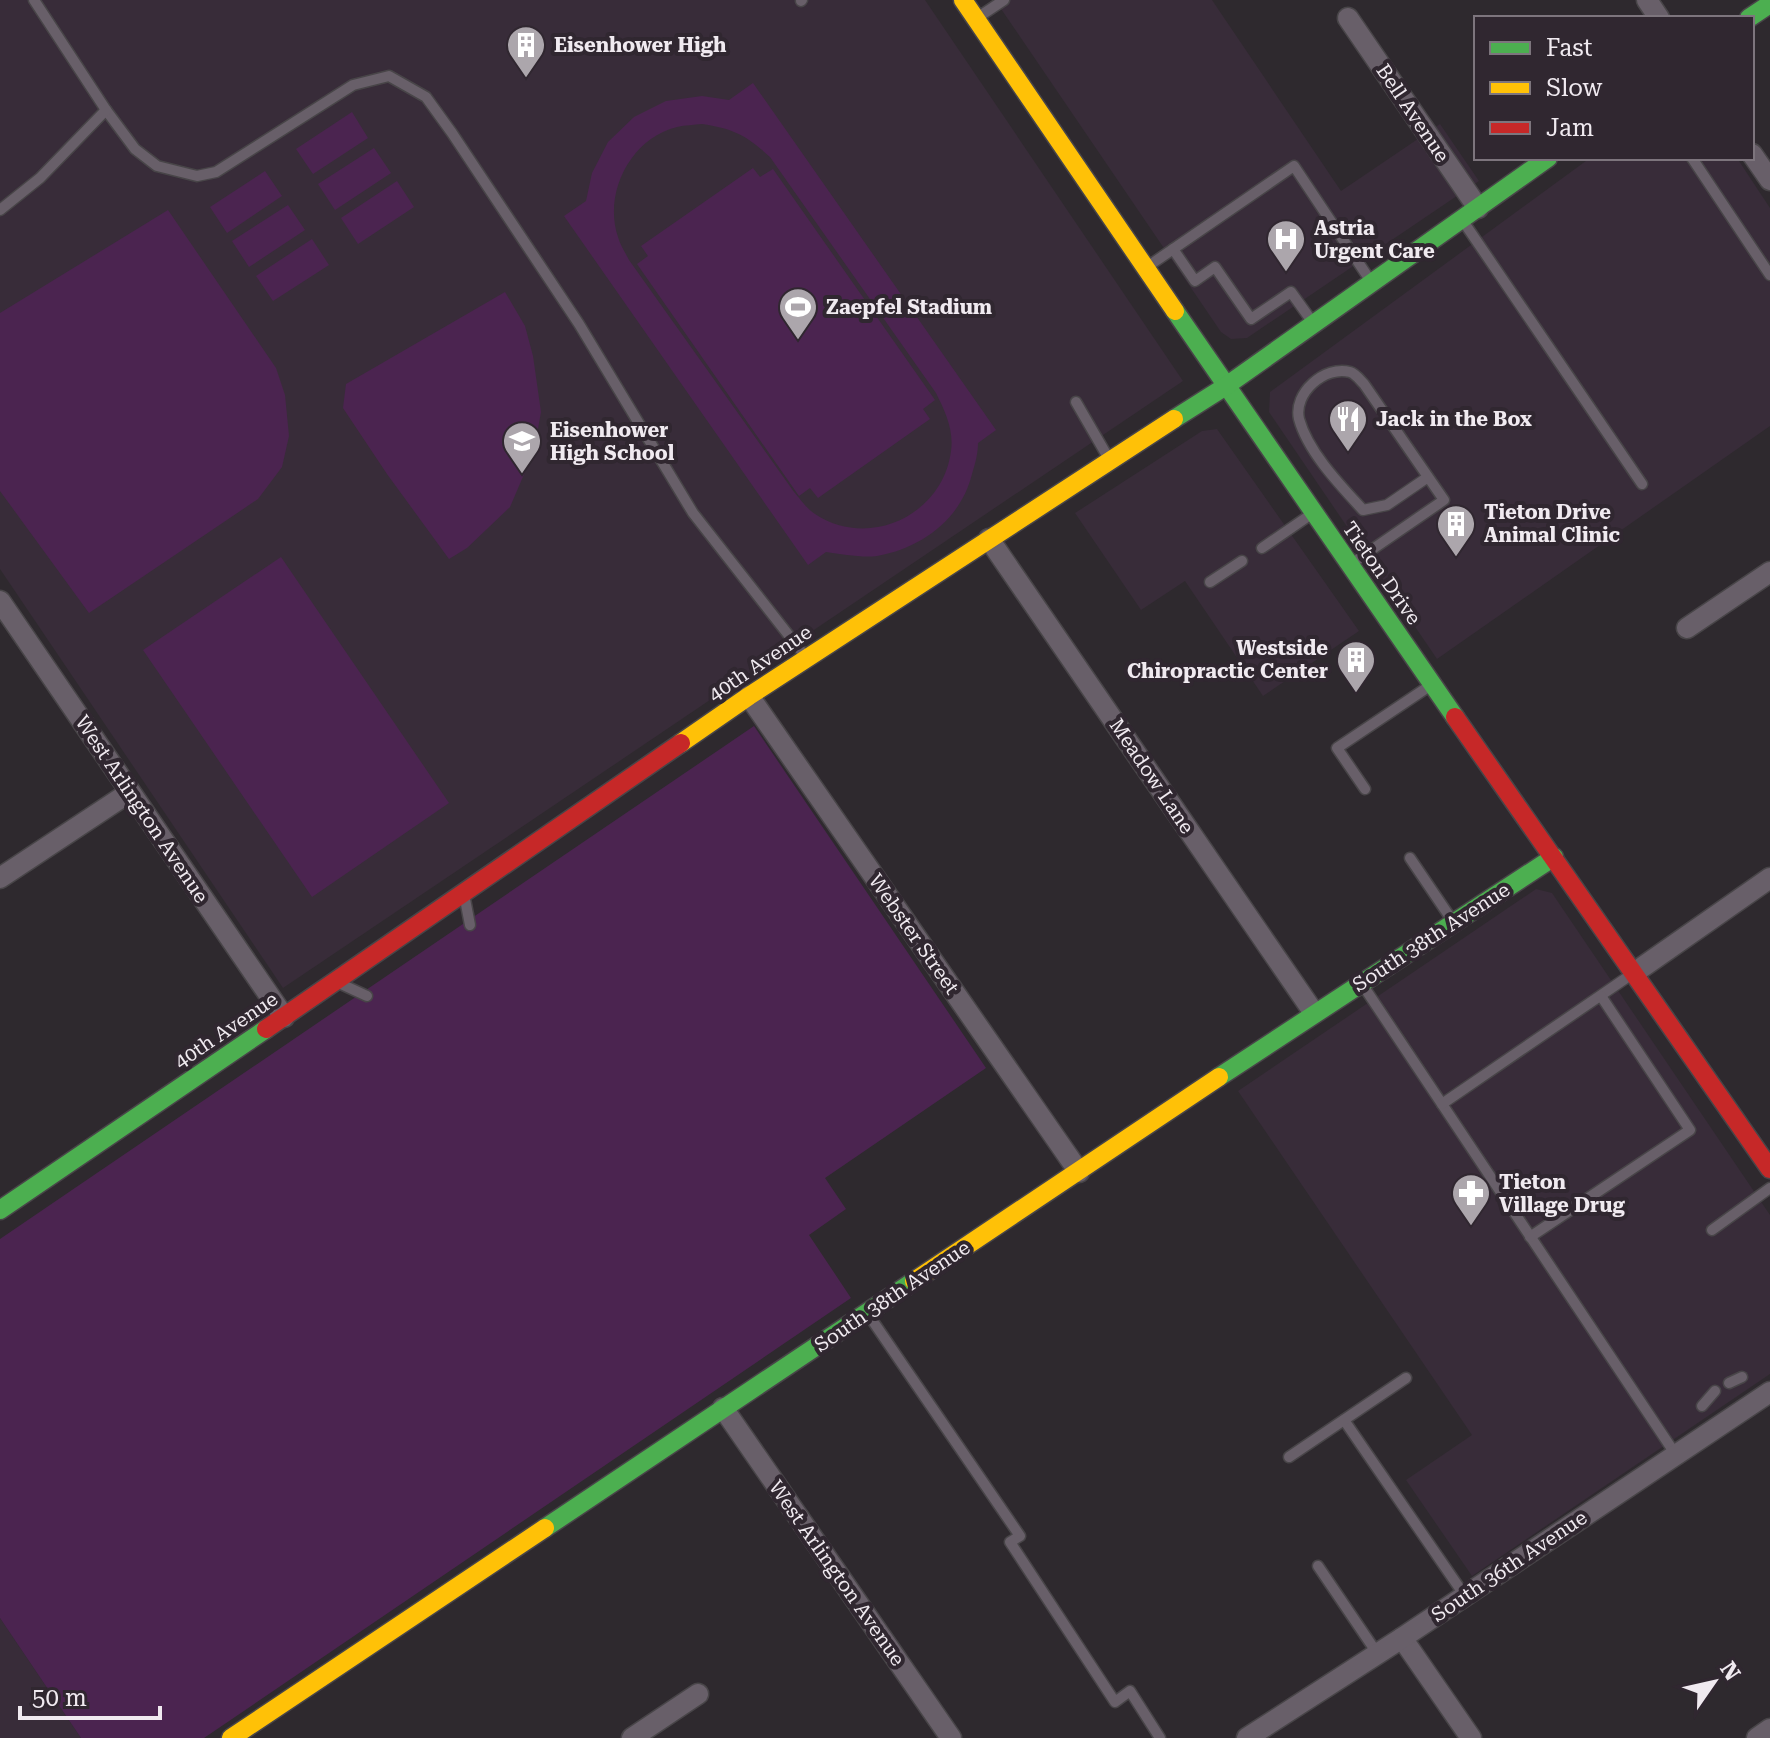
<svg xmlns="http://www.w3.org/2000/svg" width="1770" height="1738" font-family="'Roboto Serif',serif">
	<rect width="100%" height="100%" fill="#2e292e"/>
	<!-- built -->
	<g fill="#382c39">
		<path d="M0,0H925L1183,381L283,988L0,569Z"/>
		<path d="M995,0H1212L1341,191L1440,124L1479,181L1247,338L1231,339L1221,332Z"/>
		<path d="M1590,158H1737L1770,208V426L1437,659L1269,412L1270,392Z"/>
		<path d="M1217,429L1359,631L1263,696L1185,581L1141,610L1075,513L1202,431Z"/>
		<path d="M1536,889L1552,893L1770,1215V1374L1472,1576L1406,1480L1472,1435L1238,1091Z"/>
		<path d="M0,1618L81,1738H0Z"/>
	</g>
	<!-- green -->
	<g fill="#4b2450" fill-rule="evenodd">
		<path d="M753,83L996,430L978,443C978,454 975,464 972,474C961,519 922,548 877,556C862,558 842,554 826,552L808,565L564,216L586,201L592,173L608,142L634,117L666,101L702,96L729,100ZM702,124C734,129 746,135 770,157L936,393C945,411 954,430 951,451C943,515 869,550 815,514C807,509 800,499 794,492L629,260C625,252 620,245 618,237C603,193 631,138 677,127C685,125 694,125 702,124Z"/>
		<path d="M352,112L368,138L313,174L296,149Z"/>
		<path d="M374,148L391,173L335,210L318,184Z"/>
		<path d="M753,168L760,177L773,169L935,400L923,409L930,419L818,498L810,488L799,496L637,264L648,256L641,246Z"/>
		<path d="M265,171L282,196L227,233L210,207Z"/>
		<path d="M397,181L414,207L358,244L341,218Z"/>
		<path d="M288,205L305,230L249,267L232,241Z"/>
		<path d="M168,210L276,368L285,395L289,436L282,467L258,499L89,613L0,491V313Z"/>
		<path d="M312,239L329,265L273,301L256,276Z"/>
		<path d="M505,292L525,326L533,356L541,412L534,451L510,507L467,548L449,559L387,474L343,408L346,384Z"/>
		<path d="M281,557L449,803L312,897L143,650Z"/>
		<path d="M754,726L986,1068L825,1178L846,1209L809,1235L851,1298L204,1738H81L0,1618V1239Z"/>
	</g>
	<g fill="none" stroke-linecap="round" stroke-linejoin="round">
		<defs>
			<g id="lane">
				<path d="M801,1L802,0"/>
				<path d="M977,18L1004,0"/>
				<path d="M106,110L135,149L157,166L197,176L216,172L353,85L389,76L426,97L452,133L579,324L693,513L805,656"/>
				<path d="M1692,158L1770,275"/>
				<path d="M0,210L40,178L106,110L34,0"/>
				<path d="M1463,221L1642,484"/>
				<path d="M1173,249L1195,281L1215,267L1251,319L1291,292L1311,320"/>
				<path d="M1147,267L1294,166L1370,280"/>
				<path d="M1076,402L1109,459"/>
				<path d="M1262,548L1313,513"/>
				<path d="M1351,564L1444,500L1364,384C1360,380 1356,374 1350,372C1325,365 1293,393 1299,419C1308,452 1340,485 1363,510L1387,505L1428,477"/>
				<path d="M1210,582L1242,561"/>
				<path d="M1365,789L1337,748L1431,685"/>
				<path d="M1410,858L1452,920"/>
				<path d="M465,899L470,925"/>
				<path d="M341,984L367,996"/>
				<path d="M1362,984L1676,1455"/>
				<path d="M1442,1104L1632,974"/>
				<path d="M1712,1230L1770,1188"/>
				<path d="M1530,1237L1690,1130L1601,996"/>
				<path d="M868,1314L1020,1536L1010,1542L1115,1702L1130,1691L1160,1738"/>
				<path d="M1729,1383L1742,1377"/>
				<path d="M1702,1406L1715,1391"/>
				<path d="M1344,1420L1465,1596"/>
				<path d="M1289,1457L1406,1378"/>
				<path d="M1318,1566L1377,1653"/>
			</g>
			<g id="street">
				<path d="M1647,0L1659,18"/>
				<path d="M1348,18L1478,208"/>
				<path d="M1752,154L1770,180"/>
				<path d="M989,539L1314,1013"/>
				<path d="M0,601L284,1017"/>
				<path d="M1687,628L1770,572"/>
				<path d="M749,696L1079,1172"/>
				<path d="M0,878L130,792"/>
				<path d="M1634,973L1770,878"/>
				<path d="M723,1408L951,1738"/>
				<path d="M1402,1638L1471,1738"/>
				<path d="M632,1738L698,1694"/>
				<path d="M1247,1738L1402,1638L1770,1392"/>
				<path d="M1757,1738L1770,1729"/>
			</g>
			<g id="fast">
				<path d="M1749,18L1770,4"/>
				<path d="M1175,311L1455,717"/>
				<path d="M1174,419L1226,386L1548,158"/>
				<path d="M1219,1077L1554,857"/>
				<path d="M0,1210L266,1029"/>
				<path d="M545,1528L914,1281"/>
			</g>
			<g id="slow">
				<path d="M963,0L1175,311"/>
				<path d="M681,743L749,696L1174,419"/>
				<path d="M914,1281L1219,1077"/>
				<path d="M231,1738L545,1528"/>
			</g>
			<g id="jam">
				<path d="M1455,717L1770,1169"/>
				<path d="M266,1029L681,743"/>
			</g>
		</defs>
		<!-- lane casing -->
		<use href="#lane" stroke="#484548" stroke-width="13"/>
		<!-- street casing -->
		<use href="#street" stroke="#484548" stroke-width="23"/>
		<!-- fast casing -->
		<use href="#fast" stroke="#484548" stroke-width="21"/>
		<!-- slow casing -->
		<use href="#slow" stroke="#484548" stroke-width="21"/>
		<!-- jam casing -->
		<use href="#jam" stroke="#484548" stroke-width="21"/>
		<!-- lane -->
		<use href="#lane" stroke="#685f69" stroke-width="10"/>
		<!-- street -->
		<use href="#street" stroke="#685f69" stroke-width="20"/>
		<!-- fast -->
		<use href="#fast" stroke="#4caf50" stroke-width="18"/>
		<!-- slow -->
		<use href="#slow" stroke="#ffc107" stroke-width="18"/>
		<!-- jam -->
		<use href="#jam" stroke="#c62828" stroke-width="18"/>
	</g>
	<!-- icons -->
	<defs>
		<symbol id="building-pin" viewBox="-11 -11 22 30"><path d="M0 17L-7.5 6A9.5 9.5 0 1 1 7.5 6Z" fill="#aca6ac" stroke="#302730"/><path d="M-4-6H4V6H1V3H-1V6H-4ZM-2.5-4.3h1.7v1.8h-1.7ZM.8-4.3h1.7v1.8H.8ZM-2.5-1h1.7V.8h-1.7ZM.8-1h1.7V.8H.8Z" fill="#fff"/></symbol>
		<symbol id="hospital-pin" viewBox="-11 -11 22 30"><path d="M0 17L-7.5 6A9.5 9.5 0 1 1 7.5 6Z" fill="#aca6ac" stroke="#302730"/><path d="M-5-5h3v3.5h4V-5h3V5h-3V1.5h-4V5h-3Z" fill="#fff"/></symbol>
		<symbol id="stadium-pin" viewBox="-11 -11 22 30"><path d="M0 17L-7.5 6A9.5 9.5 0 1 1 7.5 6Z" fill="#aca6ac" stroke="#302730"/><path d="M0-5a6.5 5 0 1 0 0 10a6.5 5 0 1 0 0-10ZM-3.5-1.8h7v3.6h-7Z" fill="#fff"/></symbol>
		<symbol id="restaurant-pin" viewBox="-11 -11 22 30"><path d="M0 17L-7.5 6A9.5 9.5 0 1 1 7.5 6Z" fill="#aca6ac" stroke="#302730"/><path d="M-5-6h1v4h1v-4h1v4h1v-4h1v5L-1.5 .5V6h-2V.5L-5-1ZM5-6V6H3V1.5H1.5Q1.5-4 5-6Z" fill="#fff"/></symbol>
		<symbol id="school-pin" viewBox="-11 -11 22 30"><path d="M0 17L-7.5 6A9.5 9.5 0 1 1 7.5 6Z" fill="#aca6ac" stroke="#302730"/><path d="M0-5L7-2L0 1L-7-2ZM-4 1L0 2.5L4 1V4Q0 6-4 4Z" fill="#fff"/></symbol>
		<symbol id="pharmacy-pin" viewBox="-11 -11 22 30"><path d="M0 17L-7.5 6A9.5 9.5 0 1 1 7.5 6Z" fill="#aca6ac" stroke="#302730"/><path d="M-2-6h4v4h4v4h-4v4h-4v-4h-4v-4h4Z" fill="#fff"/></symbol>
	</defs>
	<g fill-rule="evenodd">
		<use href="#building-pin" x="504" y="23" width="44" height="60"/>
		<use href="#hospital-pin" x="1264" y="217" width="44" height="60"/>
		<use href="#stadium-pin" x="776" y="285" width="44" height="60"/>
		<use href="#restaurant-pin" x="1326" y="397" width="44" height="60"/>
		<use href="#school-pin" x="500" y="419" width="44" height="60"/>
		<use href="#building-pin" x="1434" y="502" width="44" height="60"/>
		<use href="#building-pin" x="1334" y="638" width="44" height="60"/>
		<use href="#pharmacy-pin" x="1449" y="1171" width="44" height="60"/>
	</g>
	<g text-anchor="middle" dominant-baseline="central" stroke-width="8" stroke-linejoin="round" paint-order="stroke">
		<!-- poi labels -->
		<g font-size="20" font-weight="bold" fill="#f0eaf0" stroke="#302730" text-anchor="start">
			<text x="554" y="45">Eisenhower High</text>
			<text x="1314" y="228">Astria<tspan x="1314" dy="23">Urgent Care</tspan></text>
			<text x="826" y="307">Zaepfel Stadium</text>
			<text x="1376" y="419">Jack in the Box</text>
			<text x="550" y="430">Eisenhower<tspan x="550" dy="23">High School</tspan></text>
			<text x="1484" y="512">Tieton Drive<tspan x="1484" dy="23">Animal Clinic</tspan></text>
			<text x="1328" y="648" text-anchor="end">Westside<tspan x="1328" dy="23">Chiropractic Center</tspan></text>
			<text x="1499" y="1182">Tieton<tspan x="1499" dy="23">Village Drug</tspan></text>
		</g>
		<!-- street labels -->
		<g font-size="20" fill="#f0eaf0" stroke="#302730">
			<text transform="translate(1413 113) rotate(56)">Bell Avenue</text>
			<text transform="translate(1382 573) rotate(55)">Tieton Drive</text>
			<text transform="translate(760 663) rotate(-34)">40th Avenue</text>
			<text transform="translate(1152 776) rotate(56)">Meadow Lane</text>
			<text transform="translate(142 809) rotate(56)">West Arlington Avenue</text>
			<text transform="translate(914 934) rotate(55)">Webster Street</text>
			<text transform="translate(1431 937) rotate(-33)">South 38th Avenue</text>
			<text transform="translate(226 1030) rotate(-34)">40th Avenue</text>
			<text transform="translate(892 1296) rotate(-34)">South 38th Avenue</text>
			<text transform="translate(1509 1566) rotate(-34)">South 36th Avenue</text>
			<text transform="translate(837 1573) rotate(55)">West Arlington Avenue</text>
		</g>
	</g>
	<!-- legend -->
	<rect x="1474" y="16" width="280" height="144" fill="#302730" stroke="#7d757d" stroke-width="2"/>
	<rect x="1490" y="42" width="40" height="12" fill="#4caf50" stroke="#7d757d" stroke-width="2"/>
	<text x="1546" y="56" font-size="24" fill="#f0eaf0">Fast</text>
	<rect x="1490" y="82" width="40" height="12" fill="#ffc107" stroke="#7d757d" stroke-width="2"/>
	<text x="1546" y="96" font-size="24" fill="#f0eaf0">Slow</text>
	<rect x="1490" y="122" width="40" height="12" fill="#c62828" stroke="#7d757d" stroke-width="2"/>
	<text x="1546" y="136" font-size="24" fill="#f0eaf0">Jam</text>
	<!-- north arrow -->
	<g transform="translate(1714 1682) rotate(56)" stroke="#302730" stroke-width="6" paint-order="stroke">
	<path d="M0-6L14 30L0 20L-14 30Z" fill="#f0eaf0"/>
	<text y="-12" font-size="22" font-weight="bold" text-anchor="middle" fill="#f0eaf0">N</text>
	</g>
	<!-- scale -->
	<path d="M20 1706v12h140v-12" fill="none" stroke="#f0eaf0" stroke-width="4"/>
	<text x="32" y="1706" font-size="24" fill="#f0eaf0" stroke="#302730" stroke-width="6" paint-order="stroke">50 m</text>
</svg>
